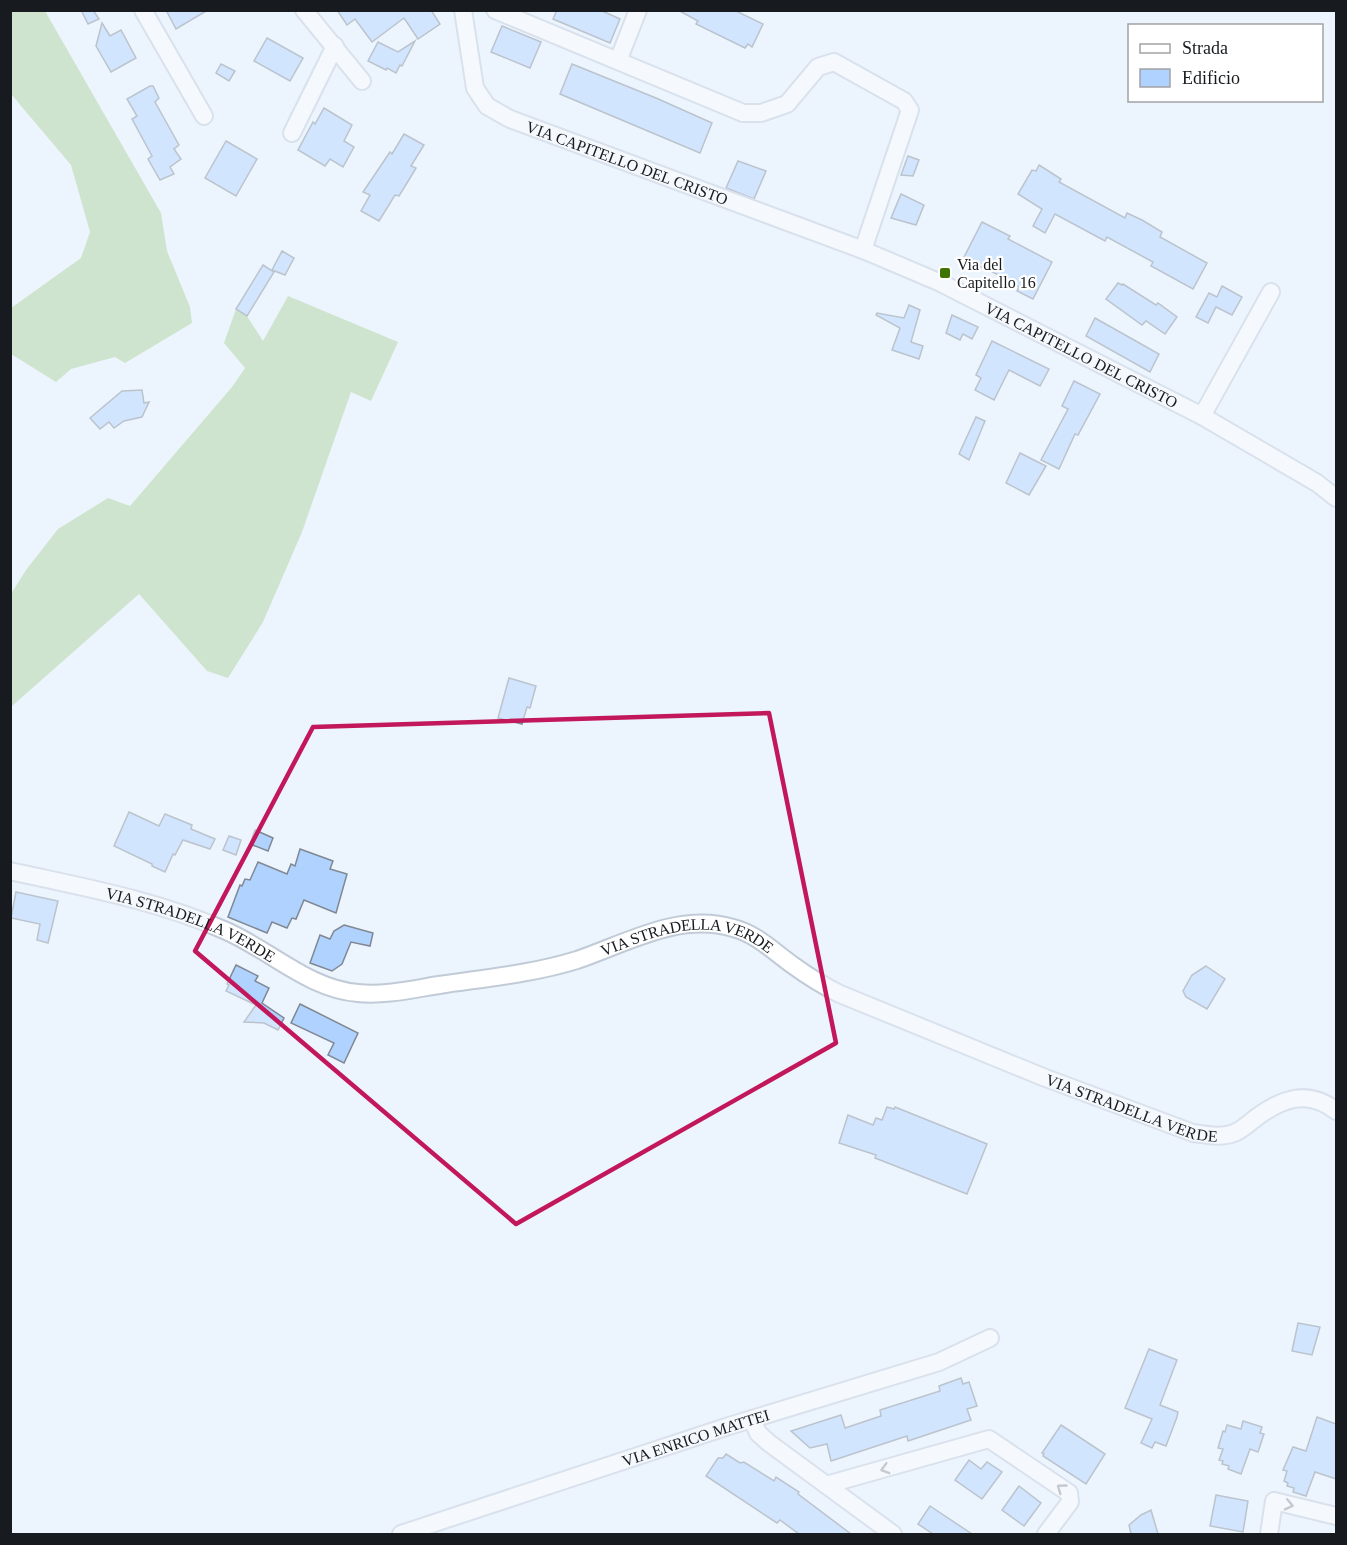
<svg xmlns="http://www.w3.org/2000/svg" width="1347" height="1545" font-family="'Times New Roman',serif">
	<rect width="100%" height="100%" fill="#ecf4fe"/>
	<!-- forest -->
	<g fill="#acd095">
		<path d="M11,10L45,11L161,213L167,251L190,307L192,323L125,363L115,357L71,369L56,382L11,354V308L81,258L90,232L71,165L11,94Z"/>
		<path d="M288,296L398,342L371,401L351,392L302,532L263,622L228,678L207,671L139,594L12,706L11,717V594L26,570L58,529L108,498L130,506L232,387L245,368L224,343L236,309L247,316L263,341Z"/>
	</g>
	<!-- building -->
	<g fill="#b0d2fe" stroke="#7f8893" stroke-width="1.5">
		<path d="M81,10H93L99,19L88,24Z"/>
		<path d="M166,10H208L176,29Z"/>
		<path d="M337,10H431L440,24L418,39L404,18L372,42L355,19L347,25Z"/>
		<path d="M557,10H600L620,19L610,43L553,19Z"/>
		<path d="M678,10H734L763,24L752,47L748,44L745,48L696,24L698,21Z"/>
		<path d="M102,23L110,36L121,30L136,58L111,72L96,46Z"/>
		<path d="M502,26L541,42L530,68L491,52Z"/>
		<path d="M267,38L303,58L290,81L254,61Z"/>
		<path d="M415,41L402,66L400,65L396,73L387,68L386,70L368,61L378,42L398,52Z"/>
		<path d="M221,64L235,71L229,81L216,73Z"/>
		<path d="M572,64L656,98L712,123L700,153L560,94Z"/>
		<path d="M150,86H153L159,98L155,102L179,145L174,149L181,159L170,167L174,174L160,180L148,159L152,156L132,119L137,116L127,99Z"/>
		<path d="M324,108L352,125L344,141L354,147L343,167L330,159L325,166L298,150L313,122L315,124Z"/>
		<path d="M404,134L424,145L411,166L416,168L407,183L399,196L395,195L379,221L361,211L370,195L363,192L390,152L392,154Z"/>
		<path d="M226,141L257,159L236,196L205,178Z"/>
		<path d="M908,156L919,160L913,176L901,175Z"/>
		<path d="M738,161L766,171L754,199L726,188Z"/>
		<path d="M1039,165L1061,179L1059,182L1125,218L1127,213L1142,220L1162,232L1160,237L1207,263L1193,289L1151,266L1153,262L1107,237L1105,241L1055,214L1045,233L1033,226L1042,209L1018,194L1032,170L1036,171Z"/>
		<path d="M901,194L924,205L916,225L891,218Z"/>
		<path d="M982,222L1010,236L1008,239L1052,262L1033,299L1017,291L1019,287L993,272L981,267L980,270L962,261Z"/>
		<path d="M282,251L294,258L285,275L272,270Z"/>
		<path d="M263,265L274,272L247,316L236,309Z"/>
		<path d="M1118,283L1122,285L1123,284L1156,305L1158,303L1177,317L1165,334L1146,321L1142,325L1106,299Z"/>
		<path d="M1222,286L1242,297L1232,315L1216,307L1208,323L1196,317L1209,293L1217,297Z"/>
		<path d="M909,305L920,310L911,342L923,346L919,359L892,350L900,328L876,315L877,313L904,318Z"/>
		<path d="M952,315L978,327L972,339L963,334L960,340L946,333Z"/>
		<path d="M1095,318L1159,354L1150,372L1086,336Z"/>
		<path d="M992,341L1049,369L1040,386L1009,370L994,400L975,390L981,378L976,375Z"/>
		<path d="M1074,381L1100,394L1078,435L1075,434L1059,469L1041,460L1068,409L1062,406Z"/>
		<path d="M142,390L144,403L149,402L142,417L124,421L114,428L109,422L100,429L90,418L122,391Z"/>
		<path d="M976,417L985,421L969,460L959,454Z"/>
		<path d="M1020,453L1046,466L1029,495L1006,483Z"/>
		<path d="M509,678L536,686L530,708L527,707L522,724L498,718Z"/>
		<path d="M129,812L159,826L165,814L192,825L191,829L215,839L210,849L183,840L175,855L173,854L165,872L152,866V864L114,846Z"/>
		<path d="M255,830L273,838L268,851L250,844Z"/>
		<path d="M229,836L241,840L236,855L223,850Z"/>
		<path d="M300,849L333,861L330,869L347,874L336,913L304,900L296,919L292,918L287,928L272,922L267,933L228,917L240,885L242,886L245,879L250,880L258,862L287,874L291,864L295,866Z"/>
		<path d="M16,892L58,901L48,943L37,940L40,924L11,918Z"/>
		<path d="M344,925L373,933L370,946L351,942L342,964L332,971L310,963L320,935L330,939L334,931Z"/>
		<path d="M236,965L258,976L255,981L269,988L262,1003L284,1018L278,1030L264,1023L244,1022L256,1005L226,991L229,985L227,984Z"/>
		<path d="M1206,966L1225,979L1207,1009L1186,997L1183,991L1192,975Z"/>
		<path d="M300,1004L358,1033L344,1063L328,1055L334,1043L291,1023Z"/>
		<path d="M887,1107L894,1109L895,1107L987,1144L967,1194L875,1158L876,1155L839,1143L848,1115L873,1125L876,1118L882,1120Z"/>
		<path d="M1298,1323L1320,1327L1312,1355L1292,1351Z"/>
		<path d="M1149,1349L1177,1360L1160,1405L1178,1412L1177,1417L1166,1446L1155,1442L1152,1448L1141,1443L1152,1419L1125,1408Z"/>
		<path d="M961,1378L963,1384L969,1382L977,1406L967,1409L971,1420L908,1441L907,1436L831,1461L827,1444L810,1448L791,1431L841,1415L845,1428L881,1416L880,1410L940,1391L939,1386Z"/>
		<path d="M1317,1417L1336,1424V1479L1315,1472L1306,1496L1293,1492L1294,1488L1287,1486L1288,1483L1284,1481L1287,1471L1283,1470L1293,1447L1306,1451Z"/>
		<path d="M1243,1421L1262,1427L1260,1433L1264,1434L1258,1452L1250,1449L1241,1474L1228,1469L1229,1466L1222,1464L1223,1461L1219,1460L1223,1449L1218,1448L1223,1431L1225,1432L1227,1425L1241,1429Z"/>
		<path d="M1061,1425L1105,1454L1086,1484L1043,1456L1044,1454L1042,1453Z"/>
		<path d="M726,1454L740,1463L744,1462L774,1481L776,1477L799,1492L798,1494L851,1534H799L780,1520L777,1523L706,1476L718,1458H723Z"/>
		<path d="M969,1460L981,1469L987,1462L1002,1472L982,1499L955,1480Z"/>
		<path d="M1019,1486L1041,1503L1024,1526L1002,1510Z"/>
		<path d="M1216,1495L1248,1501L1243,1532L1210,1526Z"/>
		<path d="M930,1506L972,1534H933L918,1524Z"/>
		<path d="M1151,1510L1158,1534H1131L1129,1525L1141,1515Z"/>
	</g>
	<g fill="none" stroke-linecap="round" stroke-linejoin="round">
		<defs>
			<g id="street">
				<path d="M143,10L204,116"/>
				<path d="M304,10L362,81"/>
				<path id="s1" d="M463,10L475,88L487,106L510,119L863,250L941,283L1202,416L1317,483L1336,498"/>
				<path d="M495,10L743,113H761L787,104L818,67L834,62L904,101L910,110L863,250"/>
				<path d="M618,61L638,10"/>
				<path d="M292,133L335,46"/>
				<path d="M1202,416L1271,292"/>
				<path id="s2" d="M10,871C82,887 156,900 224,930C269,949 308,989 358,993C384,996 413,989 439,985C485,978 532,974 577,960C627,943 679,912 733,928C757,934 774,952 794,966C809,977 824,986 840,994L1043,1077L1193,1133C1207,1135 1221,1138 1234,1133C1242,1130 1250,1122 1257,1117C1283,1098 1309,1089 1336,1111"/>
				<path d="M752,1419L758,1433L769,1443L893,1534"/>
				<path d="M826,1485L989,1439L1069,1493L1070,1502L1046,1534"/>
				<path id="s3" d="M401,1534L729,1426L939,1362L990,1338"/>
				<path d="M1269,1534L1274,1501L1336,1516"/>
			</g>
		</defs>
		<!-- street casing -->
		<use href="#street" stroke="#c1cbd7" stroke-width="20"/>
		<!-- street -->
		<use href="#street" stroke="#fff" stroke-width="16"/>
	</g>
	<!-- one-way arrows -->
	<defs><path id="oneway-chevron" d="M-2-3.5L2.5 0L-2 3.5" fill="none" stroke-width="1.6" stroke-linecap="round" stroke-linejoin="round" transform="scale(1.5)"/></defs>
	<g stroke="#97989a">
		<use href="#oneway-chevron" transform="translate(885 1469) rotate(164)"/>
		<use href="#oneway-chevron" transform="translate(1061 1488) rotate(-144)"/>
		<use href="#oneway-chevron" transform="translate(1289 1505) rotate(13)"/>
	</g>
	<!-- marked area -->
	<path d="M0 0H1347V1545H0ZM769,713L836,1043L516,1224L195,951L313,727Z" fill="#ecf4fe" fill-opacity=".55" fill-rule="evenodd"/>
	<path fill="none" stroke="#c2185b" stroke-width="4.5" stroke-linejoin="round" d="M769,713L836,1043L516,1224L195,951L313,727Z"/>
	<!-- markers -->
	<rect fill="#3e7400" stroke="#fff" stroke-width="2" x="939" y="267" width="12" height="12" rx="3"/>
	<g text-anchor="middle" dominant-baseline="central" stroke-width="4.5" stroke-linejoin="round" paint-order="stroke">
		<!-- street labels -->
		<g font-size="16" fill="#171a1e" stroke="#fff">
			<text stroke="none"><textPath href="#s1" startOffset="252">VIA CAPITELLO DEL CRISTO</textPath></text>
			<text stroke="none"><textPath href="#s1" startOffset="746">VIA CAPITELLO DEL CRISTO</textPath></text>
			<text stroke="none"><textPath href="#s2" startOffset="189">VIA STRADELLA VERDE</textPath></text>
			<text stroke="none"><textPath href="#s2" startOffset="710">VIA STRADELLA VERDE</textPath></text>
			<text stroke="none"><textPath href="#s2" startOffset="1196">VIA STRADELLA VERDE</textPath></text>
			<text stroke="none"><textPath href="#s3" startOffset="310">VIA ENRICO MATTEI</textPath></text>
		</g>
		<!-- poi labels -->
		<g font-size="16" fill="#171a1e" stroke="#fff" text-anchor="start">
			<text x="957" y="264">Via del<tspan x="957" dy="18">Capitello 16</tspan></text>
		</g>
	</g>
	<!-- border -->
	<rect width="1347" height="1545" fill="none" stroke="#171a1e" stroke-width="24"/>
	<!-- legend -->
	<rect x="1128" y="24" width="195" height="78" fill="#ffffff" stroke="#a2a3a5" stroke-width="1.5"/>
	<rect x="1140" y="44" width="30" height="9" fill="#ffffff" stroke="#a2a3a5" stroke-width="1.5"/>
	<text x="1182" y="54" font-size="18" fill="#171a1e">Strada</text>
	<rect x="1140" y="69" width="30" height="18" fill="#b0d2fe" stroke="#a2a3a5" stroke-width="1.5"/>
	<text x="1182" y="84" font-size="18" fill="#171a1e">Edificio</text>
</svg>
